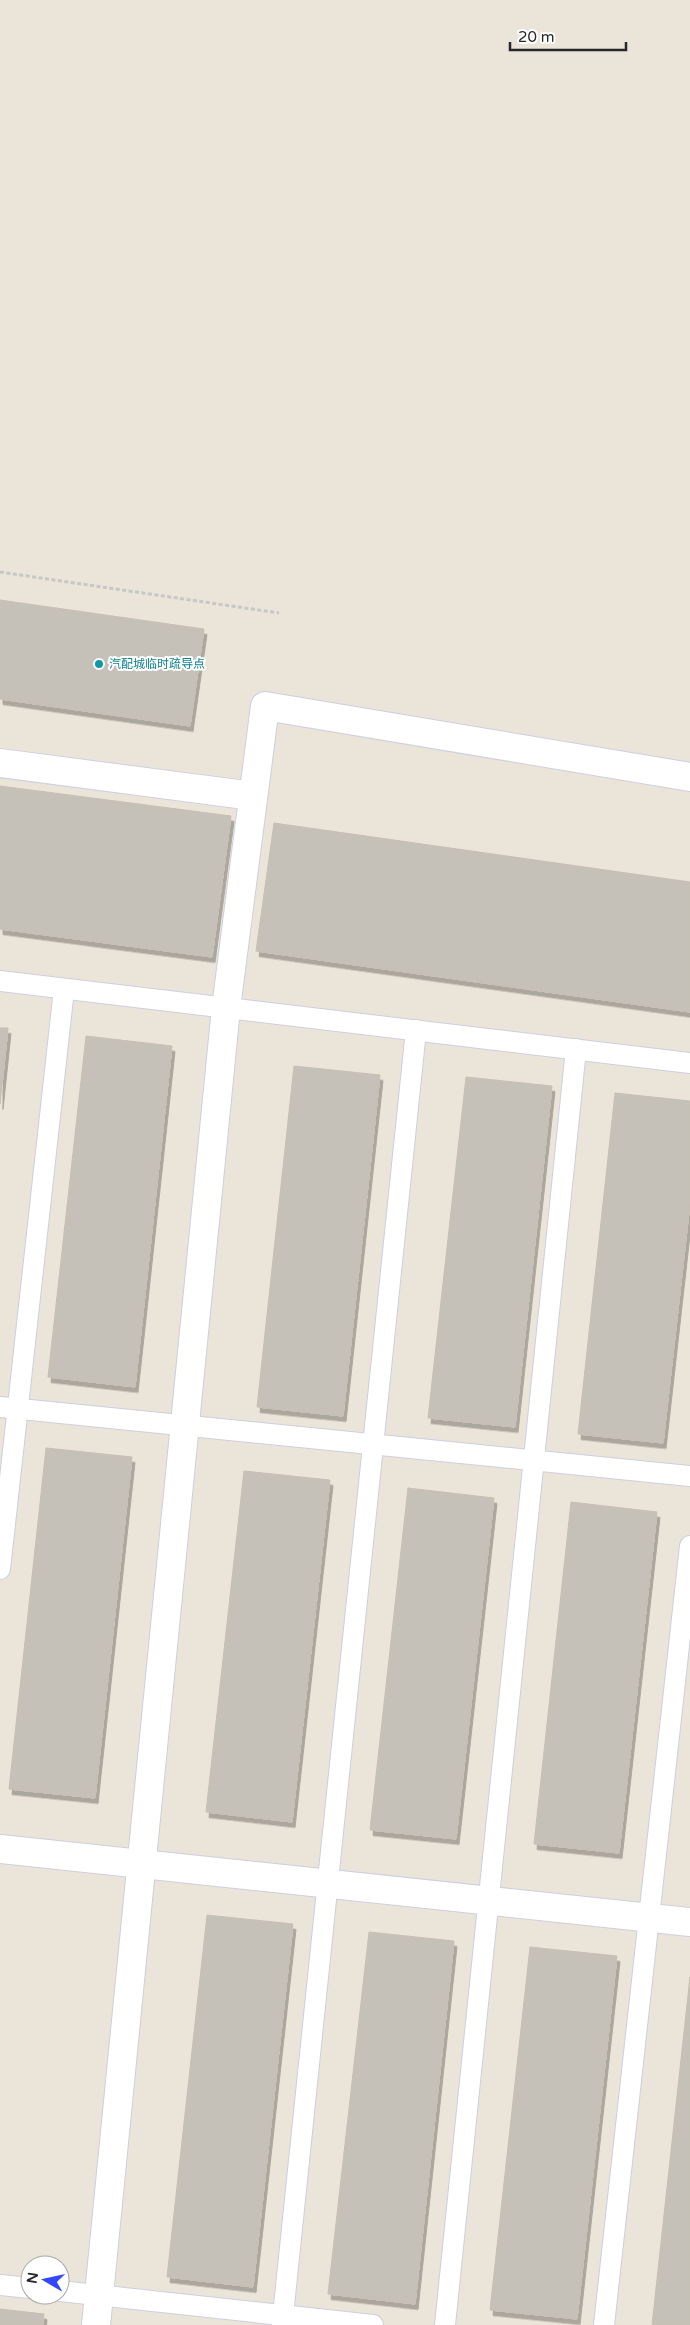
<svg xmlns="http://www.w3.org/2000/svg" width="690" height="2325" font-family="'Varela Round','Noto Sans SC',sans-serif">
	<defs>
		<filter id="shadow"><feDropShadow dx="3" dy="5.5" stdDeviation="0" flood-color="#0004"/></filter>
	</defs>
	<rect width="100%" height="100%" fill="#ebe4d8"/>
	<!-- building -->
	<g fill="#c6c1b8" stroke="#c6c0b2" filter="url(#shadow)">
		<path d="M0,600L204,629L190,726L0,699Z"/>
		<path d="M0,786L231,816L212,957L0,929Z"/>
		<path d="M274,823L690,882V1012L256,951Z"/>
		<path d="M0,1028H8L0,1104Z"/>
		<path d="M86,1036L172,1046L135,1387L48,1377Z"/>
		<path d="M294,1066L380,1075L343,1416L257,1407Z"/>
		<path d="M466,1077L552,1086L515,1427L428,1418Z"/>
		<path d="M615,1093L690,1101V1203L663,1443L578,1434Z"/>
		<path d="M46,1448L132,1457L95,1798L9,1789Z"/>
		<path d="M244,1471L330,1480L292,1822L206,1812Z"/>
		<path d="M408,1488L494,1498L456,1839L370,1830Z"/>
		<path d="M571,1502L657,1512L619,1853L534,1844Z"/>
		<path d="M207,1915L293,1924L253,2287L167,2277Z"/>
		<path d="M369,1932L454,1941L415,2304L328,2294Z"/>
		<path d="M530,1947L617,1956L577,2319L490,2310Z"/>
		<path d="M690,1977V2325H652Z"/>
		<path d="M0,2309L44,2314L43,2325H0Z"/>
	</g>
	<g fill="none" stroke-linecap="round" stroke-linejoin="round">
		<defs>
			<g id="lane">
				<path d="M0,981L690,1063"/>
				<path d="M0,1407L690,1476"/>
				<path d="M0,1569L64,989"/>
				<path d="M0,2285L30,2288"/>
				<path d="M60,2291L373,2325"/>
				<path d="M282,2325L416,1030"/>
				<path d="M445,2325L576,1049"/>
				<path d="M604,2325L690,1546"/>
			</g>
			<g id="street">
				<path d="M0,763L253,796"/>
				<path d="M0,1849L690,1922"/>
				<path d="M96,2325L226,1008L265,706L690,777"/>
			</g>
		</defs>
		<!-- lane casing -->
		<use href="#lane" stroke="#cdcfe2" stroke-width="22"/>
		<!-- street casing -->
		<use href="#street" stroke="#cdcfe2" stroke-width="30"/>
		<!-- path -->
		<path stroke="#c7c7c7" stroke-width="3" stroke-dasharray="4 2.5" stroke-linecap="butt" d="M0,572L279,613"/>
		<!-- lane -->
		<use href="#lane" stroke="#fff" stroke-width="20"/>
		<!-- street -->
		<use href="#street" stroke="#fff" stroke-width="28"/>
	</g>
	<!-- markers -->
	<circle fill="#0f9aa8" stroke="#fff" stroke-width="2" cx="99" cy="664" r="5"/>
	<g text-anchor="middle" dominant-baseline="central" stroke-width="4" stroke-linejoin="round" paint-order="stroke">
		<!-- culture labels -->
		<g font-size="12" fill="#0d838f" stroke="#fff" text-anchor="start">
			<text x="109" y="664">汽配城临时疏导点</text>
		</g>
	</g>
	<!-- north arrow -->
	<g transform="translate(45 2280) rotate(279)"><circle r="24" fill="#ffffff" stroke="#a9a9a9"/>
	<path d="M0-4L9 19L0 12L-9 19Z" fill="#3148ff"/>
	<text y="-8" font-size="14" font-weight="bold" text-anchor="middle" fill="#272727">N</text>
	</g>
	<!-- scale -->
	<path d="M510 42v8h116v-8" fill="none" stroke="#272727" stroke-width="2.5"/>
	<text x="518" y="42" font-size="15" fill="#272727" stroke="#ffffff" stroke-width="4" paint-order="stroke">20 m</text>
</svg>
